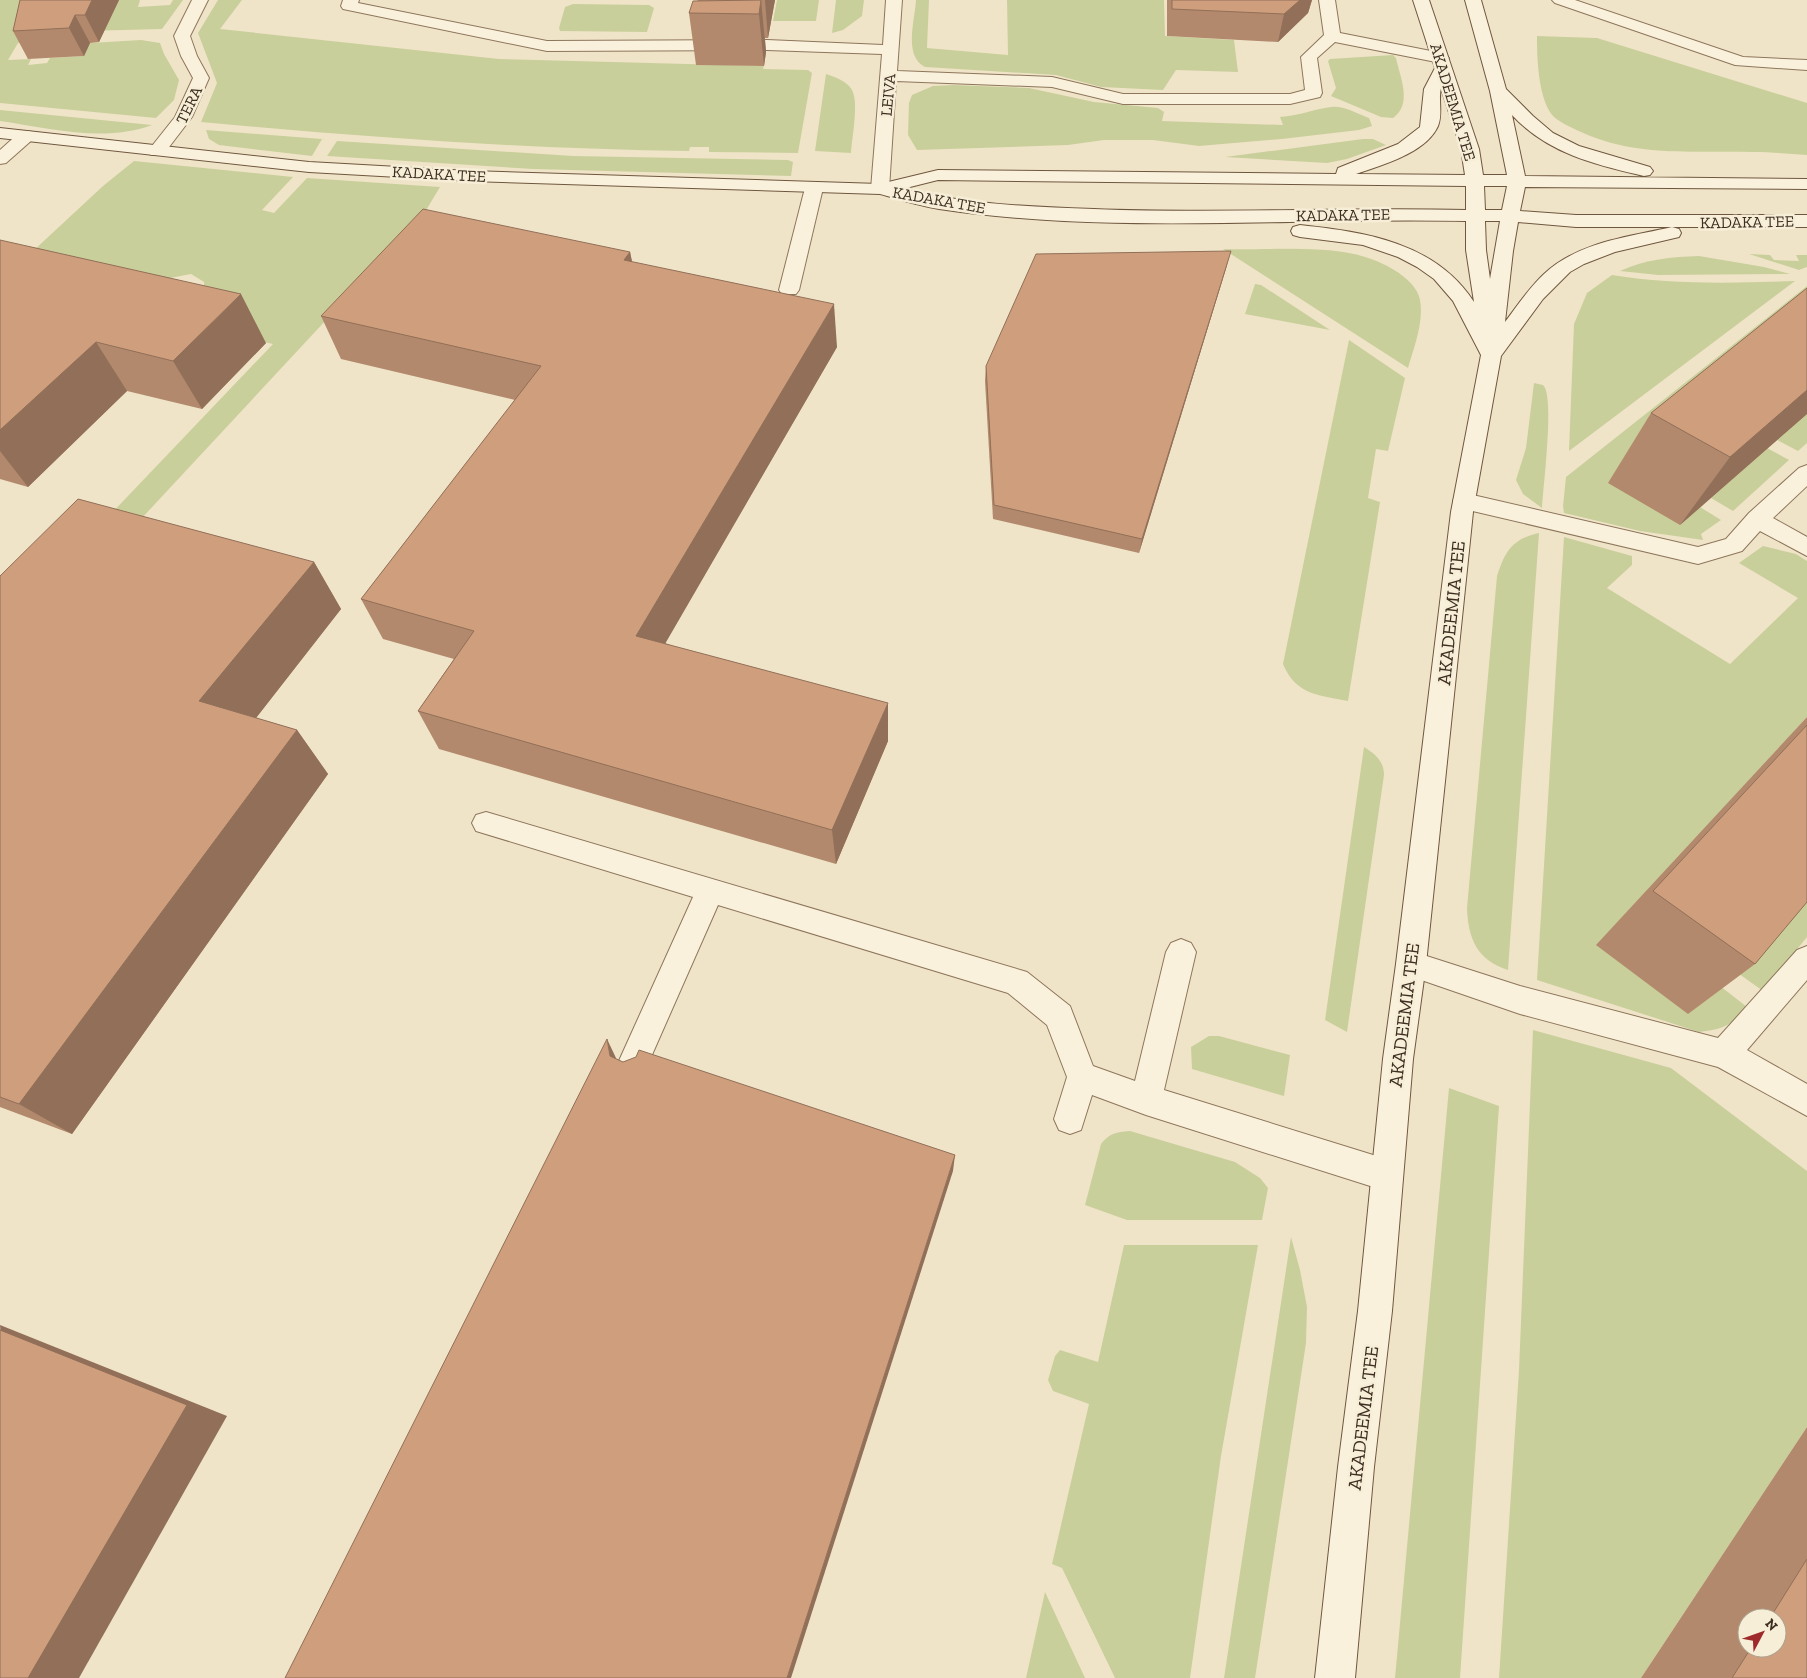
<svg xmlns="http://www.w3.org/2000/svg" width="1807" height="1678" font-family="'Zilla Slab',serif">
	<rect width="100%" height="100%" fill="#f0e4c8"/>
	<!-- green -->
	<g fill="#c9cf9b">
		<path d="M0,0H140L138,7L170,5L173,0H183L162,29L84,31L79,40L18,43L8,60L31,59L28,65L47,63L50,58L83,56L90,43L141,40L160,43L164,54L179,80L174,100L156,118L0,103Z"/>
		<path d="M218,0H242L220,29L499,59L764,66L763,69L808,70L812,73L798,153L709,152V147H690L689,151C525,149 363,137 201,122L217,83L198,33Z"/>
		<path d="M777,0H819L816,21H773Z"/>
		<path d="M836,0H864L862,16L843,30L832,33Z"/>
		<path d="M916,0H929L927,48L1008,55L1007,0H1164L1165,36L1234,40L1238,72L1176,70L1163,90L1101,87L1056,75L925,67C903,56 915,20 916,0Z"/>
		<path d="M573,4L649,5L654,8L647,32L560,31L559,28L565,7Z"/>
		<path d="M1537,36L1597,38L1807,103V155C1789,154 1771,152 1754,152C1692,150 1638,158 1581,132C1572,128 1561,123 1554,117C1538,101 1537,57 1537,36Z"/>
		<path d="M1393,55L1396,58C1400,77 1413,104 1393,118L1381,117L1331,96L1336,88L1328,61L1330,59Z"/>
		<path d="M826,74C835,77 847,81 852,90C859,103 852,137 851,153L815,151Z"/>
		<path d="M954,85L1029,88L1094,102L1158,108L1164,112L1162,121L1283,125L1280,117C1298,116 1314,109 1331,107C1343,105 1358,114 1369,118L1372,126L1359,130L1282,139L1199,146L1153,140H1104L1068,145L917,150L908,135L909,103L912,95L933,86Z"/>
		<path d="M0,110L152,125C104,143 49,128 0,121Z"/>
		<path d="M206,130L322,139L312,156L219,145L209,139Z"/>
		<path d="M1363,139H1373L1386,145L1347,159L1327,163L1225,157Z"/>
		<path d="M337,141L573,156L788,160L793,162L791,176L533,169L327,156Z"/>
		<path d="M134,161L293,177L262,210L274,213L307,178L440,187L422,217L114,548L86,540L273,344L195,326L207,313L204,282L191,274L118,288L18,265L103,186Z"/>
		<path d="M1223,249C1262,250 1317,246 1354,254C1375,258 1416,276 1420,300C1424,322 1414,347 1408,368Z"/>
		<path d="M1749,254L1770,255L1774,260L1799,261L1796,255H1807V267L1799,270Z"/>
		<path d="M1699,256L1764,267L1790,274L1658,275L1620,271C1646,259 1671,257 1699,256Z"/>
		<path d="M1612,275C1673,285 1734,283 1795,281L1569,451L1574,324L1587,293Z"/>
		<path d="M1255,284L1261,285L1330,330L1245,314Z"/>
		<path d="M1807,286V318L1680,525L1700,507L1721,520L1701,534L1703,540L1640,531L1564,513L1563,506L1566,477Z"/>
		<path d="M1349,340L1405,378L1388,451L1376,449L1368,498L1380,502L1348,701C1318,695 1296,695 1283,664Z"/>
		<path d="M1534,383L1543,385C1555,395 1543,487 1542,508L1523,494L1516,480L1526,448Z"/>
		<path d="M1807,414V443L1798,451L1777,440Z"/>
		<path d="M1767,448L1789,460L1733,511L1711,498Z"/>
		<path d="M1539,533L1508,970C1477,960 1468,939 1467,908L1497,576C1505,551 1512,539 1539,533Z"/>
		<path d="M1564,537L1632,556V565L1607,588L1730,664L1798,598L1739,563L1763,546L1796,554L1807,561V717L1597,945L1715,982L1747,1007C1731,1026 1724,1029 1699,1032L1537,980Z"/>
		<path d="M1364,747C1375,754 1384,761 1384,775L1347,1032L1325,1020Z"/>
		<path d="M1807,889V937L1763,991L1728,966Z"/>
		<path d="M1533,1030L1671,1068L1807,1171V1427L1641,1678H1499L1519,1370Z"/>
		<path d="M1209,1036H1219L1290,1055L1284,1096L1192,1069L1191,1047Z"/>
		<path d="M1449,1088L1499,1106L1460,1678H1395Z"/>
		<path d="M1130,1131L1235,1162L1260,1178L1268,1188L1262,1220H1127L1085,1205L1101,1144C1110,1133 1116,1132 1130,1131Z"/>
		<path d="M1291,1237L1300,1270L1307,1307L1306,1343L1255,1678H1224Z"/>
		<path d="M1124,1245H1258L1221,1456L1190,1678H1115L1062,1568L1052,1564L1089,1404L1053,1391L1048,1380L1055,1356L1060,1350L1098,1362Z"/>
		<path d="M1045,1592L1085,1678H1026Z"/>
	</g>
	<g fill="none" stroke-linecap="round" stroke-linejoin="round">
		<defs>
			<g id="service">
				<path d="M343,0H359L358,3L547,41L767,40L883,45L886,0H902L897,71L1052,77L1123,94H1290L1305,90L1301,57L1324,35L1319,0H1335L1340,33L1441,53L1449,58L1441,63L1335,42L1317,58L1322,93L1320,97L1290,104H1123L1052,87L896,81L889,189L886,193H874L871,189L882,54L767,50L547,51L343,9L341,6Z"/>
				<path d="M1552,0H1575L1743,57L1807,60V70L1735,65L1555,3Z"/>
				<path d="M26,131L32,132L35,136L32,140L6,163L0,164V150L20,132Z"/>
				<path d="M814,183L820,184L823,188L799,290L796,294H782L779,290L805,188L808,184Z"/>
				<path d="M486,812L1027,972L1070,1006L1093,1066L1135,1081L1166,952L1171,943L1181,939L1191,943L1196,952L1164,1090L1386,1159L1397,1164L1402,1175L1397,1186L1386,1191L1146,1115L1092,1095L1081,1130L1070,1134L1059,1130L1054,1119L1067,1077L1047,1025L1008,993L718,905L644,1073L633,1078L622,1073L618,1063L693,897L476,831L472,823L476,815Z"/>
			</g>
			<g id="minor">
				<path d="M192,0H208L190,36L197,56L209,78L192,117L163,155H151L148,151L175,117L193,78L181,56L174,36Z"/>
				<path d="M1807,465V486L1773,518L1807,537V556L1760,531L1742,551L1698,564L1464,509L1456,507L1453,501L1456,495L1464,493L1698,547L1726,539L1749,513L1799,468Z"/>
				<path d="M1807,946V980L1747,1050L1807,1084V1116L1718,1067L1520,1014L1401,973L1396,964L1401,955L1411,951L1520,986L1718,1038L1797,950Z"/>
			</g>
			<path id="secondary" d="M1413,0H1429L1479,149L1483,175H1507L1490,91L1465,0H1481L1506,89L1533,116L1553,133L1579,146L1650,167L1653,171L1650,175L1644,176C1595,165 1547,153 1512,115L1525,176L1807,179V189L1525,187L1520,211L1576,215H1807V227H1576L1518,222L1513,251L1505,322C1517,306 1529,288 1544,274C1578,242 1628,237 1672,227L1679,229L1681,233L1679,237L1615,252L1584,264L1570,272L1543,299L1501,356L1473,512L1426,964L1413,1059L1392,1311L1374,1467L1355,1678H1315L1338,1467L1358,1311L1383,1059L1396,964L1451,512L1481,355L1453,301L1434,279L1417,267L1398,257L1363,245L1300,237L1293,235L1291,231L1293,227L1300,225C1365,232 1435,242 1474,302L1466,250V221C1291,217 1113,235 939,209C919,206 899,199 880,194L470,181L309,172L0,138V128L309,162L470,171L880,184L938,170L1336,174L1338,168L1398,144L1420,127L1424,89L1435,68ZM1441,88L1461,149L1465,175L1356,174C1382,165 1426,153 1438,126C1443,114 1438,100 1441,88ZM938,180L1466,186V210C1342,207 1218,214 1094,209C1030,207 966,204 902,189ZM1484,186H1507L1502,210H1485ZM1485,221H1500L1490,279L1486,250Z"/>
		</defs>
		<!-- service casing -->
		<use href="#service" stroke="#8d765c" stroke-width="2"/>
		<!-- minor casing -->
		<use href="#minor" stroke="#8d765c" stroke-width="2"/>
		<!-- secondary casing -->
		<use href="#secondary" stroke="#6f573f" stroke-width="2"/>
		<!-- service -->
		<use href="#service" fill="#faf1dc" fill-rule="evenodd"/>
		<!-- minor -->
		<use href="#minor" fill="#faf1dc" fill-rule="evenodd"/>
		<!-- secondary -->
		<use href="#secondary" fill="#faf1dc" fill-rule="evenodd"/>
	</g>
	<!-- wall -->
	<g fill="#b2896c" fill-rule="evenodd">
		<path d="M20,0H119L99,42L90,43L84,56L28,59L13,31Z"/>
		<path d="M698,0H775L768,38H765L766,52L764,66L696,65L689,13Z"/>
		<path d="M1167,0H1312L1308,13L1278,42L1167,36Z"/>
		<path d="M0,240L266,343L202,409L127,391L28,487L0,479Z"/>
		<path d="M630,252L632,262L837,347L665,643L888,741L836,864L439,749L418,711L454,659L383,639L361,599L515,400L341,359L321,316Z"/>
		<path d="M1227,265L1139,553L993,519L985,381L986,366Z"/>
		<path d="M1807,288V414L1680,525L1608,483L1651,413Z"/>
		<path d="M314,562L341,609L256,718L297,730L328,774L72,1134L0,1107V576Z"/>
		<path d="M1807,717V902L1755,964L1688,1014L1596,945Z"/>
		<path d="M1807,1427V1678H1641ZM1747,1618H1777V1648H1747Z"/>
	</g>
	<!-- shaded-wall -->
	<g fill="#916f58">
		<path d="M92,0H119L99,42L85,15Z"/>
		<path d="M761,0L766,52L764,66L759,14Z"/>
		<path d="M765,0H775L768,38Z"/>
		<path d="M1300,0H1312L1308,13L1278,42L1284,14Z"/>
		<path d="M75,15L90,43L84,56L69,28Z"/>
		<path d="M1231,251L1227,265L1139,553L1142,539Z"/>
		<path d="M630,252L639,295L624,260Z"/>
		<path d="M241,294L266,343L202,409L173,361Z"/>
		<path d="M834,304L837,347L647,675L636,636Z"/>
		<path d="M96,342L127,391L28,487L0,451V430Z"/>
		<path d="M1807,390V414L1680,525L1730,457Z"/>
		<path d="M314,562L341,609L234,746L199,701Z"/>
		<path d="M888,703V741L836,864L832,830Z"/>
		<path d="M297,730L328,774L72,1134L19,1104Z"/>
		<path d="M607,1039L616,1058L620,1074L610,1056Z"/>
		<path d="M955,1155L953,1171L791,1678H787Z"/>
		<path d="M0,1325L227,1416L79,1678H28Z"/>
	</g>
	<!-- building -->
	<g fill="#cf9f7d" stroke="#916f58">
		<path d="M20,0H92L85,15H75L69,28L13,31Z"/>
		<path d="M761,0L759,14L689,13L693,1Z"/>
		<path d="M1172,0H1300L1284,14L1172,9Z"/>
		<path d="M423,209L630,252L624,260L834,304L636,636L888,703L832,830L418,711L474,631L361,599L541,366L321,316Z"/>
		<path d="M0,240L241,294L173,361L96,342L0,430Z"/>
		<path d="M1231,251L1142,539L994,505L986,366L1036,254Z"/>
		<path d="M1807,288V390L1730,457L1651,413Z"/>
		<path d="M78,499L314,562L199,701L297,730L19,1104L0,1097V576Z"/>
		<path d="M1807,725V902L1755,964L1653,891Z"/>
		<path d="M607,1039L610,1056L623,1062L636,1057L639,1050L955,1155L787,1678H285Z"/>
		<path d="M0,1330L187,1405L28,1678H0Z"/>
		<path d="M1807,1559V1678H1732L1751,1648H1777V1618H1770Z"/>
	</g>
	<g text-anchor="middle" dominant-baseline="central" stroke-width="5" stroke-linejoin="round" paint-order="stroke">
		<!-- far-street labels -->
		<g font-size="16" fill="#3d2e20" stroke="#f7eed8">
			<text transform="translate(888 95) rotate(-85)">LEIVA</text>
			<text transform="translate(1453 102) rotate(73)">AKADEEMIA TEE</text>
			<text transform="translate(189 105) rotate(-64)">TERA</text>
			<text transform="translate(439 174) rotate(3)">KADAKA TEE</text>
			<text transform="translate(939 200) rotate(10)">KADAKA TEE</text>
			<text transform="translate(1343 215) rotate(-1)">KADAKA TEE</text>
			<text transform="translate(1747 222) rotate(-1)">KADAKA TEE</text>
		</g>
		<!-- street labels -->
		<g font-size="19" fill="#3d2e20" stroke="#f7eed8">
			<text transform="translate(1451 613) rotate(-84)">AKADEEMIA TEE</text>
			<text transform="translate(1404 1015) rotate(-83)">AKADEEMIA TEE</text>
			<text transform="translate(1363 1418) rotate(-83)">AKADEEMIA TEE</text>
		</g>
	</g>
	<!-- north arrow -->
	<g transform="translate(1762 1633) rotate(49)"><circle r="24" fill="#f7eed8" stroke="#ada18e"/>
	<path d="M0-4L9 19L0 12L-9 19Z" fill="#9e2a2b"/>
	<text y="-8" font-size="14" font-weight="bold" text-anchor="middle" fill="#3d2e20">N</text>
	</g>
</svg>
